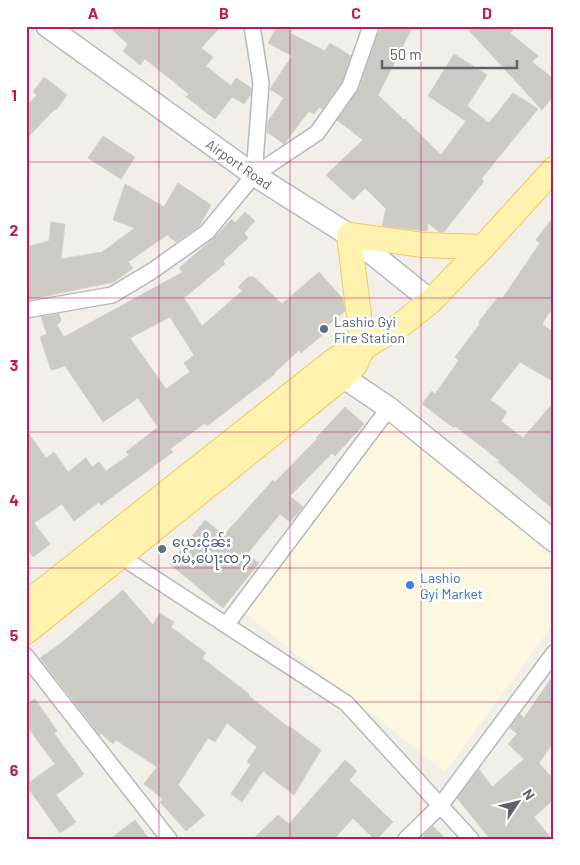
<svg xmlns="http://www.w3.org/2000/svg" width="580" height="865" font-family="Barlow,'Noto Sans Myanmar',sans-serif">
	<rect width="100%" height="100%" fill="#f1efe8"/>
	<!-- commercial -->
	<path fill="#fef7e0" d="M391,417L554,558V623L445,772L245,613Z"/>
	<!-- building -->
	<g fill="#cccac5" stroke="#d6d1c6" fill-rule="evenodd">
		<path d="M108,26H221L201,48L213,57L206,66L231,86L236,78L251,88V94L244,104L232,97L215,119L186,97L189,94L145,59L140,65L123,51L128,44Z"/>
		<path d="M277,26H283L292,31L290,33L325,51L330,43L351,56L342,82L322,109L319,107L314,114L309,111L284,144L267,132L268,121L284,98L270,89L292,56L268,43Z"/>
		<path d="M383,26H413L378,95L404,120L405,119L441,155L466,121L428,96L454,54L487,75L467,106L489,123L513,93L538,109L481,179L484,181L444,232H439L428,223L427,231L382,226L386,209L365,188L353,200L326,175L363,140L337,120L359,89L377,36Z"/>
		<path d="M465,26H517L510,33L538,56L532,62L554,79V95L542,110Z"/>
		<path d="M44,77L67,95L56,110L55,109L26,139V106L37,95L33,92Z"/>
		<path d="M103,136L135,157L121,179L88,158Z"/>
		<path d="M178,183L211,205L199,226L176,242L167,235L128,262L133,268L114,282L26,300V247L49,241L51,222L65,224L61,259L102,252L135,228L113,220L125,184L164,207Z"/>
		<path d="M245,212L255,221L244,233L248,238L223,261L225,264L184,298L202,326L242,291L238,287L248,277H254L282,304L319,272L343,299L345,311L325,328L327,331L301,353L299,350L274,373L275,374L207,426L205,423L170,449L173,452L101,505L99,502L74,521L62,504L34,523L50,544L33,557L26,547V430L46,458L54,452L68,472L86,458L92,467L99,462L106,471L129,455L126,452L158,427L138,398L103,422L65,366L51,370L40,337L47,334L41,317L59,314L61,321L57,325L64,337L183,272L179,268L214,238L232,219L235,223ZM170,317L194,355L184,363L190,372L166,389L130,338Z"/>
		<path d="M554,216V306L542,324L554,333V382L520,362L490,400L507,412L501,421L523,438L554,402V510L498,462L500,461L455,426L454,428L422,404L432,391L435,394L459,360L455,357L480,324L478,323L498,297L502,299L540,243L536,240Z"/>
		<path d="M345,407L364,424L335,456L332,453L290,496L303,507L290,522L280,514L247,554L259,563L223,608L170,564L205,520L224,535L273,480L275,482L317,439L316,438Z"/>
		<path d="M123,590L153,625L160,613L174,622L171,627L206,653L202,658L249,694L248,695L288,727L289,726L321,750L294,795L263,771L242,802L231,794L251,764L247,762L257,747L227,723L215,742L208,738L178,785L205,815L186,831L160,802L163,799L144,784L157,767L116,740L113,744L101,733L100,735L40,658L60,644Z"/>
		<path d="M554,674V741L539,763L554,780V799L534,817L552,839H490L457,798L479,769L492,787L524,759L508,744L517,734L510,728L520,714L524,718Z"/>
		<path d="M35,699L57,731L54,733L84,774L56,795L76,822L60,833L26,785L55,764L26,725V705Z"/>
		<path d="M345,760L357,771L349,780L393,822L377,839H374L353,818L334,839H253L278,815L289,824Z"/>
		<path d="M135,820L149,839H110Z"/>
		<path d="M433,826L446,839H426L423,836Z"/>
	</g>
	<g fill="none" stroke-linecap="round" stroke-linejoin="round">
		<defs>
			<g id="street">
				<path d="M254,175L317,133L350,86L371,26"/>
				<path d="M26,310L112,295L152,271L207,232L254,175L261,83L252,26"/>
				<path d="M120,556L346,703L471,839"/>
				<path d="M226,625L389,408"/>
				<path d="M26,656L169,839"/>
				<path d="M406,839L440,806L554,653"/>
			</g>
			<g id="secondary">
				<path d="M47,26L254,175L349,235L431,301"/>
				<path d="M343,377L389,408L554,541"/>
			</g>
			<g id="primary">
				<path d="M26,604L332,362L346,353L363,348L402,324L431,301L483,247L554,169"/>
				<path d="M26,632L343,377L355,365L363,348L349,235L423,245L483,247"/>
			</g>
		</defs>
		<!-- street casing -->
		<use href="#street" stroke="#b5b8bc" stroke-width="18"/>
		<!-- secondary casing -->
		<use href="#secondary" stroke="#b6babf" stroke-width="24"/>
		<!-- primary casing -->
		<use href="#primary" stroke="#f2c960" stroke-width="26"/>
		<!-- street -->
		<use href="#street" stroke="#fff" stroke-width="15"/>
		<!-- secondary -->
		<use href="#secondary" stroke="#fff" stroke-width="21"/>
		<!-- primary -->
		<use href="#primary" stroke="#fff2af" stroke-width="24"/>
	</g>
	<!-- grid -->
	<path fill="none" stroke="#c2185b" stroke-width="1" stroke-opacity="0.55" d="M159,26V839M290,26V839M421,26V839M26,162H554M26,298H554M26,432H554M26,568H554M26,702H554"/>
	<!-- markers -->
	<g fill="#5c6f8a" stroke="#fff" stroke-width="2">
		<circle cx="324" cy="329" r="5"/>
		<circle cx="162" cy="549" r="5"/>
	</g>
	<circle fill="#3f7fe0" stroke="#fff" stroke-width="2" cx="410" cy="585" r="5"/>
	<g text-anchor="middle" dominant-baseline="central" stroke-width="5" stroke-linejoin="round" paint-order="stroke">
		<!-- street labels -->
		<g font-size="14" fill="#5f6368" stroke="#fff">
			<text transform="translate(239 164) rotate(35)">Airport Road</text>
		</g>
		<!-- service labels -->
		<g font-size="14" fill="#4e5e75" stroke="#fff" text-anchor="start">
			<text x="334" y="321">Lashio Gyi<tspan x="334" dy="16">Fire Station</tspan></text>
			<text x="172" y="541">ယေးငိုၼ်း<tspan x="172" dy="16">ၵမ်ႇပေႃးၸ ႒</tspan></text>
		</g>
		<!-- shop labels -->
		<g font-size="14" fill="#366cbe" stroke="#fff" text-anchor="start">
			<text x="420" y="577">Lashio<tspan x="420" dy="16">Gyi Market</tspan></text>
		</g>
	</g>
	<!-- border -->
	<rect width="580" height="865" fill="none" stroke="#ffffff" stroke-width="55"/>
	<!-- north arrow -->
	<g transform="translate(518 802) rotate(55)" stroke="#ffffff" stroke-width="4" paint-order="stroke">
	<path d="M0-4L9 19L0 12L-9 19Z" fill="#5f6368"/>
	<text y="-8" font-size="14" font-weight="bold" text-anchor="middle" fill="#5f6368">N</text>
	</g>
	<!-- scale -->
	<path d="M382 60v8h135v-8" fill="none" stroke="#5f6368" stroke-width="2.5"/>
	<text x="390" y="60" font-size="15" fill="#5f6368" stroke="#ffffff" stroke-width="4" paint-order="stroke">50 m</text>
	<rect x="28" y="28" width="524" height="810" fill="none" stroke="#c2185b" stroke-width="2"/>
	<g font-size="16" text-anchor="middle" font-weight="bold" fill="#c2185b">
		<text x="93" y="19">A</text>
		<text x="224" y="19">B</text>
		<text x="356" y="19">C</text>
		<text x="487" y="19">D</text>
		<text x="14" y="101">1</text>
		<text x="14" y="236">2</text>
		<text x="14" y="371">3</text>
		<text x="14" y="506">4</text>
		<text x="14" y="641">5</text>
		<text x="14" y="776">6</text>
	</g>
</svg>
